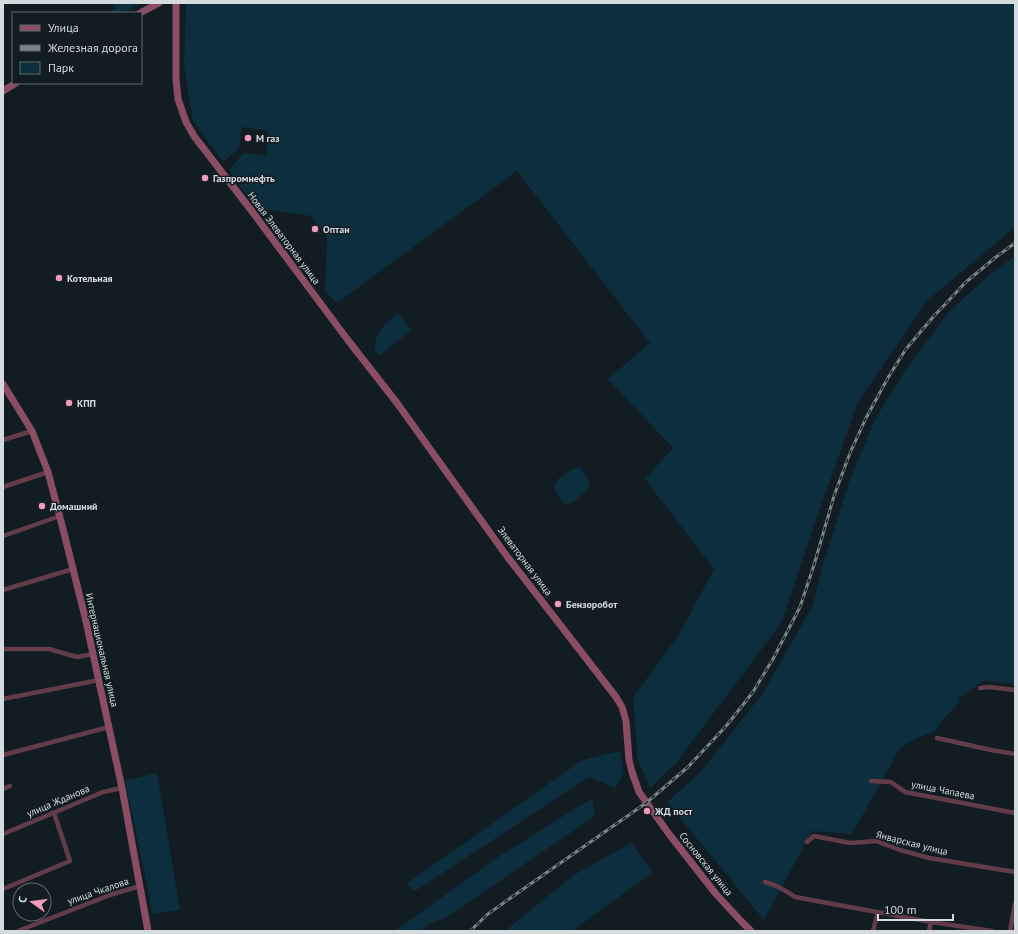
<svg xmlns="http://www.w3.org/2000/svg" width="1018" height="934" font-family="'PT Sans',sans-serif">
	<rect width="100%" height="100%" fill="#121d23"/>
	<!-- green -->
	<g fill="#0d2e3c">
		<path d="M113,3H141L123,13H108L116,8Z"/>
		<path d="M186,3H1015V227L927,301L858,402L812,531L782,622L676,763L650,788L638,760L633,697L679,635L714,569L645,479L673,448L608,379L650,343L517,171L337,303L325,291L327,238L311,216L255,208L229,170L244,153L266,155L268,131L242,127L239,148L223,162L193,121L184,66Z"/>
		<path d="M1015,256V684L983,681L958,699L960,701L939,724L936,731C922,736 910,740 899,750L852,834L812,831L764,920L667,802L699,774L763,693L813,605L822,568L849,482L875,419L906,369L949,312L988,276Z"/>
		<path d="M398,313L411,330L379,356L374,350L377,336L384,325Z"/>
		<path d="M581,467L590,483L586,491L571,503L563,504L554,488L557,480L572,469Z"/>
		<path d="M620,751L624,772L615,788L589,777L415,891L406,884L581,761L606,754Z"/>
		<path d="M157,773L180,910L153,914L125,781Z"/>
		<path d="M592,798L595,816L447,917L429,924L420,931H395L498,857Z"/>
		<path d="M631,843L653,872L572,931H505L574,875Z"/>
	</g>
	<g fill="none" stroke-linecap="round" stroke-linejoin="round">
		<!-- street -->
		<g stroke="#633c4a" stroke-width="4.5">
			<path d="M3,440L32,431"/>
			<path d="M3,487L48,472"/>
			<path d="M3,536L60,516"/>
			<path d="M3,590L73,569"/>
			<path d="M3,649H49L77,657L93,654"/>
			<path d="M980,688L989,687L1015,690"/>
			<path d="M3,699L99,680"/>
			<path d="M937,738L991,750L1015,754"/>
			<path d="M3,755L109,727"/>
			<path d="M871,781L891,782L905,792L1015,813"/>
			<path d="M3,789L10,786"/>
			<path d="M3,834L103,792L122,788"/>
			<path d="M807,842L814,836L850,843L876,841L900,850L929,858L1015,872"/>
			<path d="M765,882C777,885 785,890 795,897L931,922L992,931"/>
			<path d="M3,889L70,861L54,813"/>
			<path d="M18,931L110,895L140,886"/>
			<path d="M873,931L878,912"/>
			<path d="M929,931L931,922"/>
			<path d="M1010,931L1015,904"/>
		</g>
		<!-- secondary -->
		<g stroke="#8b4d64" stroke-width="7">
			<path d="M176,3V79L178,99L186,122L194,136L251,210L347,339L397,403L506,555L616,697L622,707L626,721L629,760L632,772L639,792L669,834L716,894L740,920L751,931"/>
			<path d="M140,13L159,3"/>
			<path d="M3,91L16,83"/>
			<path d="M3,384L32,431L39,449L48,472L63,529L85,617L122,788L148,931"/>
		</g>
		<defs>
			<path id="rail" d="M470,931L488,914L509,899L646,803L688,767L727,725L753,692L773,659L800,607L814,565L834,496L850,453L866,418L889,376L906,349L934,316L966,282L996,257L1015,243"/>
		</defs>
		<!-- rail casing -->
		<use href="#rail" stroke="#7b8589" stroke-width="3"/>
		<!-- rail -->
		<use href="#rail" stroke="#121d23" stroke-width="1.5" stroke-dasharray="4.5" stroke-linecap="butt"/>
	</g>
	<!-- markers -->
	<g fill="#ef9ab8" stroke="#121d23" stroke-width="1.5">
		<circle cx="248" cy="138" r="4"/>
		<circle cx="205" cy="178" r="4"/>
		<circle cx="315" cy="229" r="4"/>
		<circle cx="59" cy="278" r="4"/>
		<circle cx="69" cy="403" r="4"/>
		<circle cx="42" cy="506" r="4"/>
		<circle cx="558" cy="604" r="4"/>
		<circle cx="647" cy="811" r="4"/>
	</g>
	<g text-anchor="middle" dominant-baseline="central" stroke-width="3" stroke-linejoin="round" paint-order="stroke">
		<!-- poi labels -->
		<g font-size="10" font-weight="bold" fill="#d3dbde" stroke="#121d23" text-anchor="start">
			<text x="256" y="138">М газ</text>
			<text x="213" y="178">Газпромнефть</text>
			<text x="323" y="229">Оптан</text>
			<text x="67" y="278">Котельная</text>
			<text x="77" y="403">КПП</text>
			<text x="50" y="506">Домашний</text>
			<text x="566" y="604">Бензоробот</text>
			<text x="655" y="811">ЖД пост</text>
		</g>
		<!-- street labels -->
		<g font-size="10" fill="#d3dbde" stroke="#121d23">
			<text transform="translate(284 238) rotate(53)">Новая Элеваторная улица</text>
			<text transform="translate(525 561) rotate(53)">Элеваторная улица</text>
			<text transform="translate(102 650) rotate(77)">Интернациональная улица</text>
			<text transform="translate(943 790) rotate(11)">улица Чапаева</text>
			<text transform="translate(58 801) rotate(-23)">улица Жданова</text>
			<text transform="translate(912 843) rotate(14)">Январская улица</text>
			<text transform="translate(706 864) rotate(51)">Сосновская улица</text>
			<text transform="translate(98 891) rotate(-19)">улица Чкалова</text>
		</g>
	</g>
	<!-- border -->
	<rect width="1018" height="934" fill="none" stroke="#d3dbde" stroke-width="8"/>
	<!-- legend -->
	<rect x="12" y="12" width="130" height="72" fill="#121d23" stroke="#5f696e"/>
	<rect x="20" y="25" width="20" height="6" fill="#8b4d64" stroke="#5f696e"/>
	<text x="48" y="32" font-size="12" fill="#d3dbde">Улица</text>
	<rect x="20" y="45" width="20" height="6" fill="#7b8589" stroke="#5f696e"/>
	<text x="48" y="52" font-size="12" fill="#d3dbde">Железная дорога</text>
	<rect x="20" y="62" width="20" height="12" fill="#0d2e3c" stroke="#5f696e"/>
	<text x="48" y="72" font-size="12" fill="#d3dbde">Парк</text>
	<!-- north arrow -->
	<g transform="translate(32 902) rotate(284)"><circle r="19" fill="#121d23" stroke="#5f696e"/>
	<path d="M0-3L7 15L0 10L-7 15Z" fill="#ef9ab8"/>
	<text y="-6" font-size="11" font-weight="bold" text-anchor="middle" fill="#d3dbde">С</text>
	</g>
	<!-- scale -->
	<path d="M878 914v6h75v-6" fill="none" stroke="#d3dbde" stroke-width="2"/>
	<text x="884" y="914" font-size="12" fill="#d3dbde" stroke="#121d23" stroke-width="3" paint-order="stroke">100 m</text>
</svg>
